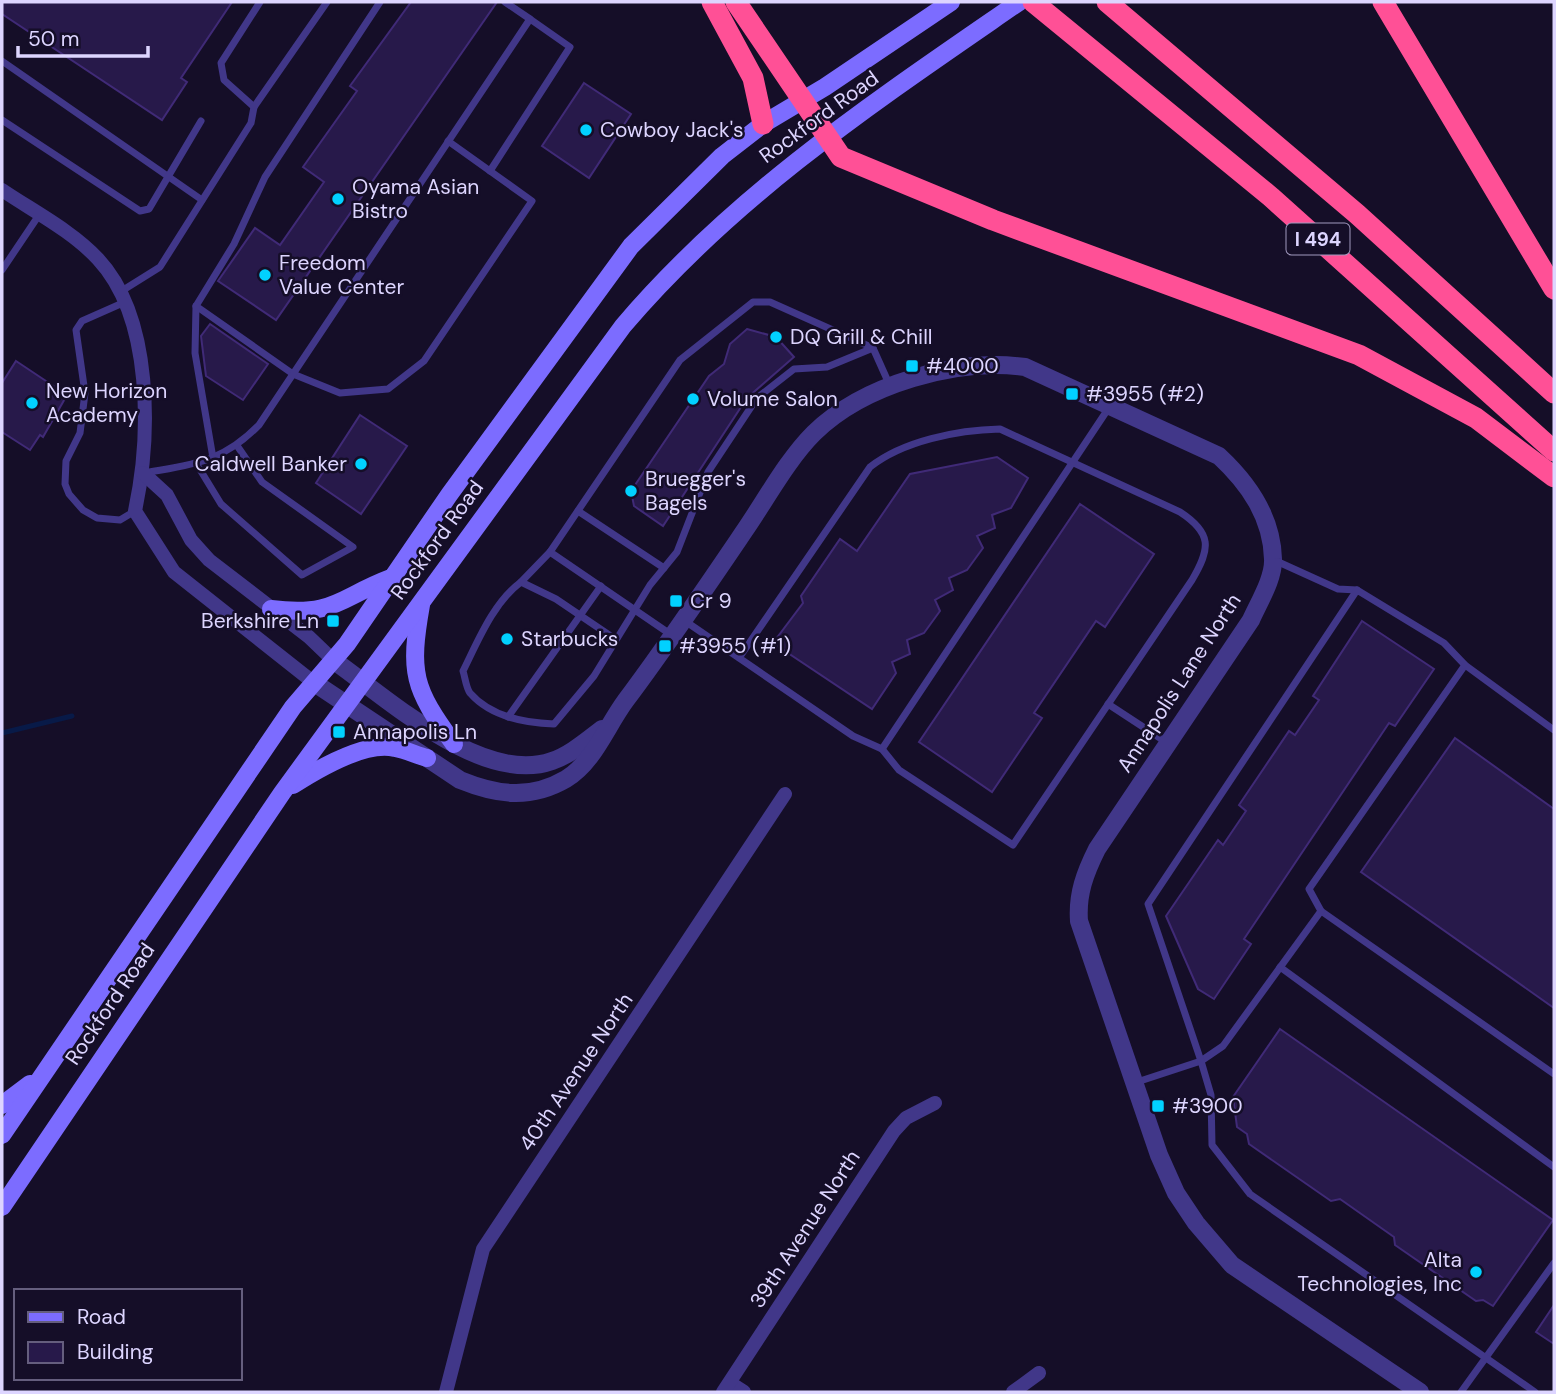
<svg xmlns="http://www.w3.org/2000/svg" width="1556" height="1394" font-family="'DM Sans',sans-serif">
	<rect width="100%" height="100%" fill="#150e28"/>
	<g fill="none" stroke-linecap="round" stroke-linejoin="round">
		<!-- stream -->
		<path stroke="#081a48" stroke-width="5" d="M2,733L72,716"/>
	</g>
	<!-- building -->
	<g fill="#27194a" stroke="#402a77" stroke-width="2">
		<path d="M2,2H232L181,78L187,82L162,120L2,14Z"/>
		<path d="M411,2H497L276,320L218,281L255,228L280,245L324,182L303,167L357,91L350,86Z"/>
		<path d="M584,83L631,114L589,178L542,146Z"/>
		<path d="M210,324L268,364L243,400L206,376L201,336Z"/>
		<path d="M747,329L776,337L794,357L747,398L663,526L634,506L631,491L709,376L724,364L730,344Z"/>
		<path d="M16,361L67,395L43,437L40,435L30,450L2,432V383Z"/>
		<path d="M360,415L407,446L361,514L316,483Z"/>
		<path d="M997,457L1028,478L1011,508L992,515L995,528L977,536L983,548L967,570L949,578L953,590L935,600L940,611L924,633L907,640L910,654L892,662L896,673L872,709L773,643L803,603L801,596L840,539L857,551L910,474Z"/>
		<path d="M1080,504L1154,554L1105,627L1096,621L1034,713L1042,718L992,792L919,742Z"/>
		<path d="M1362,621L1434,669L1395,726L1389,723L1244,939L1251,944L1214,999L1198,989L1166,916L1218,840L1223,845L1246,811L1239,805L1289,731L1295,735L1319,700L1313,696Z"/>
		<path d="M1455,738L1554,809V1008L1361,872Z"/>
		<path d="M1280,1029L1553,1220L1493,1306L1483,1300L1476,1301L1395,1245L1394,1237L1340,1199L1331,1201L1249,1144L1247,1134L1237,1127L1233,1097Z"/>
		<path d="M1554,1305V1344L1536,1332Z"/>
	</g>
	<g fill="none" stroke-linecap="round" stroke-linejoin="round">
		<!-- service -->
		<g stroke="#413789" stroke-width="7">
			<path d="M380,2L265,177L234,244L196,306L293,374L340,393L388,389L424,361L532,201L448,141"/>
			<path d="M2,61L202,200"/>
			<path d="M254,107L224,80L221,63L260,2"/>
			<path d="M2,120L140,211L149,209L201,121"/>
			<path d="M490,171L570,47L530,19"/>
			<path d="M2,270L39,215"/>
			<path d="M120,292L160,267L251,123L254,107L327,2"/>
			<path d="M125,302L82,321L76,330L85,393L80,433L66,461L65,484L69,494L83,510L97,518L120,520L135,511"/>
			<path d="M196,306L195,353L213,458"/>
			<path d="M196,463L221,504L302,575L353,547L262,482L238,447"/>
			<path d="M144,473C193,464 222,463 259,425L530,19L505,2"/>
			<path d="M578,511L664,568"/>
			<path d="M1274,560L1338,589L1357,590"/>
			<path d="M521,582L550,552"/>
			<path d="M685,621L853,736L882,749L899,770L1013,845L1192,580C1211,548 1212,533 1180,512L1000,429C957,430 903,441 870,467L739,658"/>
			<path d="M673,636L550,552L680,360L753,302H770L873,348L890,386"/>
			<path d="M615,639L556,599L521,582C493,603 478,641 463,671C465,677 466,688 470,693C490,716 525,723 554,724L594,676L650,585L677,552L708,472L757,398L794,369L827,367L873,348"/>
			<path d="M1108,704L1166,742"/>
			<path d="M508,717L601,586"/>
			<path d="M882,749L1110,406"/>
			<path d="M1321,911L1554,1074"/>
			<path d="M1280,967L1554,1167"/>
			<path d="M1134,1083L1201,1061L1223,1046L1321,911L1309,889L1465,665"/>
			<path d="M1461,1392L1554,1263"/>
			<path d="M1535,1392L1250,1194L1212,1145L1211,1095L1201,1061L1148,904L1357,590L1444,643L1465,665L1554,730"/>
		</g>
		<!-- minor -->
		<g stroke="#413789" stroke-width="14">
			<path d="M2,190C33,211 72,231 98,259C153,318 151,436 135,511L174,572L313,682"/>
			<path d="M143,473L167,495L191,540L209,560L309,637L333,660"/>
			<path d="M730,1383L744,1392"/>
			<path d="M446,1392L483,1249L785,794"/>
			<path d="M723,1392L894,1131L906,1118L935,1103"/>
			<path d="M1013,1392L1039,1373"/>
		</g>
		<!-- tertiary -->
		<g stroke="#413789" stroke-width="18">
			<path d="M333,660C386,697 482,786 552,761C570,755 586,741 602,729"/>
			<path d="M313,682L460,780C497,795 530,800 566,779C594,762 606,727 626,700C668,644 707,586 747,527C768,496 788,459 814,433C864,384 957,358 1025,367L1219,456C1248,483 1272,516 1273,559C1274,578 1259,602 1251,620L1097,849C1085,873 1077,894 1079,921L1159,1155L1176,1193L1196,1223L1232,1265L1420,1392"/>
		</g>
		<!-- secondary -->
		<g stroke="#7c6cff" stroke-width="18">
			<path d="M421,605C409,673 413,688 454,744"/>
			<path d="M271,609C335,617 338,598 391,578"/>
			<path d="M293,785C318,769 365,741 395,748C406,750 416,755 427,758"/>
			<path d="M2,1105L30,1084"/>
			<path d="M2,1135L293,707L347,644L449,495L631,246L722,156L763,124L825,87L951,2"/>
			<path d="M2,1207L282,793L623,326C735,194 877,100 1019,2"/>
		</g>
		<!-- motorway -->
		<g stroke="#ff5096" stroke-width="21">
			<path d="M712,2L753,78L763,124"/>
			<path d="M736,2L841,157L993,220L1359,355L1476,418L1554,477"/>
			<path d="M1033,2L1271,197L1554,451"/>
			<path d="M1107,2L1357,214L1554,393"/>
			<path d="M1383,2L1554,289"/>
		</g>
	</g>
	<!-- markers -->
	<g fill="#01d1ff" stroke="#150e28" stroke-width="2.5">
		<circle cx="586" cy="130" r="7"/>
		<circle cx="338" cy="199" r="7"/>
		<circle cx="265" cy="275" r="7"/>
		<circle cx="776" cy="337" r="7"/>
		<rect x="905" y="359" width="14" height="14" rx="3.5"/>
		<rect x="1065" y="387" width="14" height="14" rx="3.5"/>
		<circle cx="693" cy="399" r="7"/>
		<circle cx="32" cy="403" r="7"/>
		<circle cx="361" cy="464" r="7"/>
		<circle cx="631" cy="491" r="7"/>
		<rect x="669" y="594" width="14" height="14" rx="3.5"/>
		<rect x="326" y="614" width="14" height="14" rx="3.5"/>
		<circle cx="507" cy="639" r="7"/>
		<rect x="658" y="639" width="14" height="14" rx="3.5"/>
		<rect x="332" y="725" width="14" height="14" rx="3.5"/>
		<rect x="1151" y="1099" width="14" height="14" rx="3.5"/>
		<circle cx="1476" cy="1272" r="7"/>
	</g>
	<g text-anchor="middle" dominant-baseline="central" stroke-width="5" stroke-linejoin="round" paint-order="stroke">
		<!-- shield labels -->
		<rect fill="#150e28" stroke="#a199be" stroke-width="2" x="1286.5" y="223.5" width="63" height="31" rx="5"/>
		<g font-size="19" font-weight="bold" fill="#ddd5ff">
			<text x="1318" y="239">I 494</text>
		</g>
		<!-- street labels -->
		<g font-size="21" fill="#ddd5ff" stroke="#150e28">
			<text transform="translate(819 117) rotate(-36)">Rockford Road</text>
			<text transform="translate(437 540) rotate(-54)">Rockford Road</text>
			<text transform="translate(1179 683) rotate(-57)">Annapolis Lane North</text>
			<text transform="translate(110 1004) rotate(-56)">Rockford Road</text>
			<text transform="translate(576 1072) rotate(-56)">40th Avenue North</text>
			<text transform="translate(805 1229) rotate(-57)">39th Avenue North</text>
		</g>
		<!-- poi labels -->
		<g font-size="21" fill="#ddd5ff" stroke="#150e28" text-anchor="start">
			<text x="600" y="130">Cowboy Jack's</text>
			<text x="352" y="187">Oyama Asian<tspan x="352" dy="24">Bistro</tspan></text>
			<text x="279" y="263">Freedom<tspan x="279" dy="24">Value Center</tspan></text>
			<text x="790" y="337">DQ Grill &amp; Chill</text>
			<text x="926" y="366">#4000</text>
			<text x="46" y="391">New Horizon<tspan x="46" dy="24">Academy</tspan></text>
			<text x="1086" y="394">#3955 (#2)</text>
			<text x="707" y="399">Volume Salon</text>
			<text x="347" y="464" text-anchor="end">Caldwell Banker</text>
			<text x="645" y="479">Bruegger's<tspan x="645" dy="24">Bagels</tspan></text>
			<text x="690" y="601">Cr 9</text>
			<text x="319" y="621" text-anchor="end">Berkshire Ln</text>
			<text x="521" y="639">Starbucks</text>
			<text x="679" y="646">#3955 (#1)</text>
			<text x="353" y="732">Annapolis Ln</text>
			<text x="1172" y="1106">#3900</text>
			<text x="1462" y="1260" text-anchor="end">Alta<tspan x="1462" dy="24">Technologies, Inc</tspan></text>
		</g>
	</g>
	<!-- border -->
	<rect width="1556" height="1394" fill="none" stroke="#ddd5ff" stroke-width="7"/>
	<!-- legend -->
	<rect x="14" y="1289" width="228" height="91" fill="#150e28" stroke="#655e7e" stroke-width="2"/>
	<rect x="28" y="1312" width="35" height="10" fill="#7c6cff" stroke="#655e7e" stroke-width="2"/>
	<text x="77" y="1324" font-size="21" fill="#ddd5ff">Road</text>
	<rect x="28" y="1342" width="35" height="21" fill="#27194a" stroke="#655e7e" stroke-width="2"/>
	<text x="77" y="1359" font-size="21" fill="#ddd5ff">Building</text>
	<!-- scale -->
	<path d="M18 46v10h130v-10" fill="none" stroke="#ddd5ff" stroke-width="3.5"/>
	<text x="28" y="46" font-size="21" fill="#ddd5ff" stroke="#150e28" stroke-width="5" paint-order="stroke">50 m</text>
</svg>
